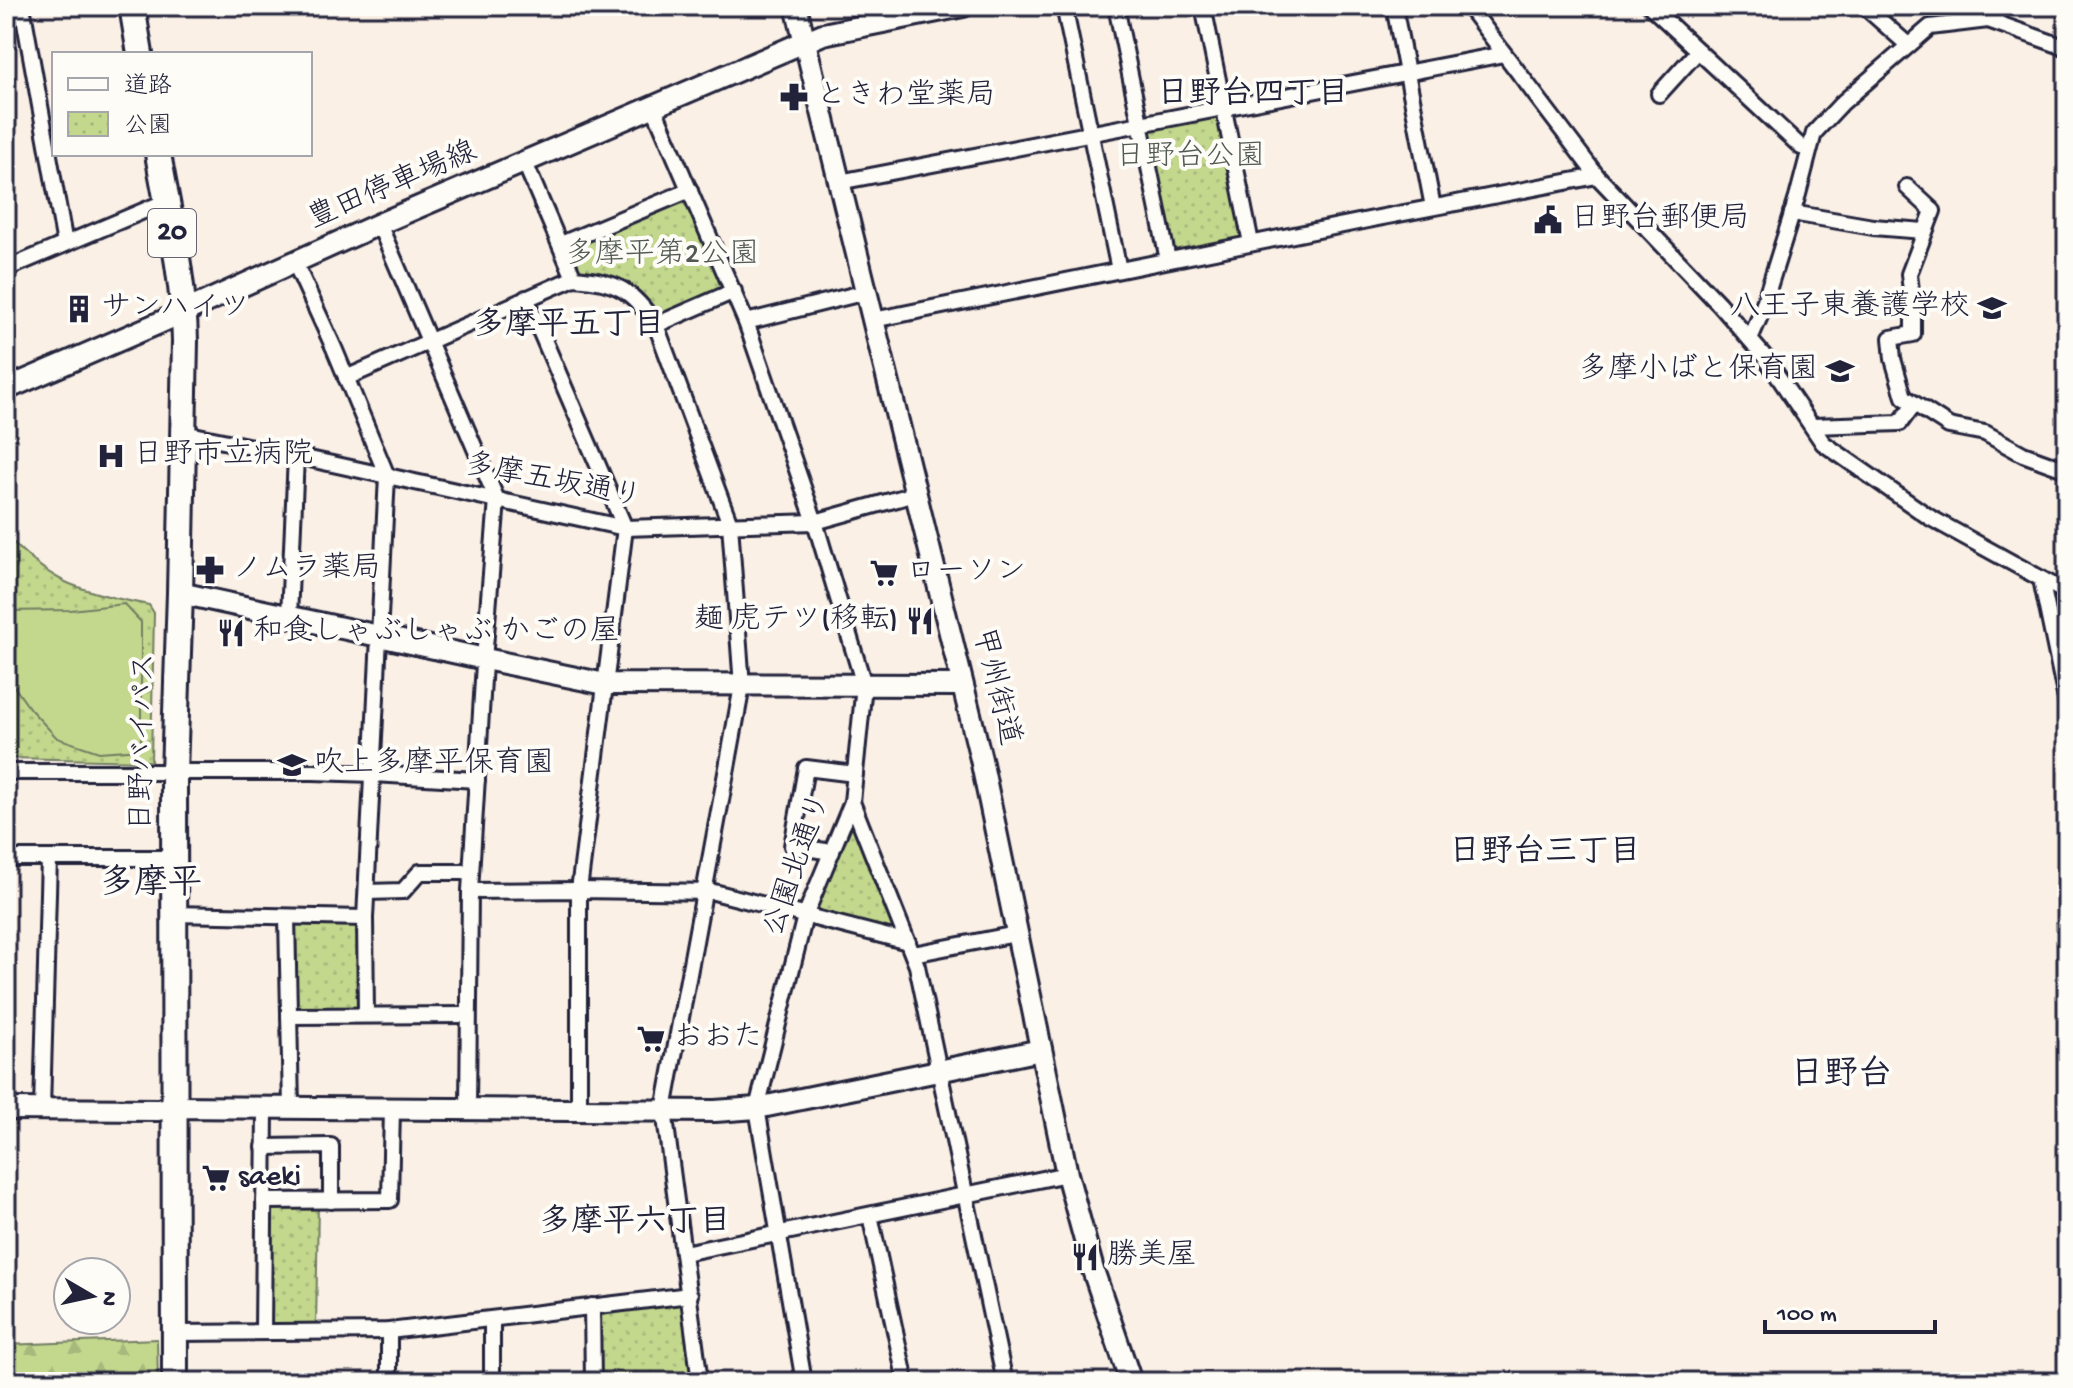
<svg xmlns="http://www.w3.org/2000/svg" width="2073" height="1388" font-family="'Gochi Hand','Klee One',sans-serif">
	<defs>
		<pattern id="forest-firs" width="22" height="20" patternUnits="userSpaceOnUse" patternTransform="scale(2)"><rect width="22" height="20" fill="#c3d88d"/><path d="M5 1l3.5 6h-7zM16 11l3.5 6h-7z" fill="#a7b97b"/></pattern>
		<pattern id="park-dots" width="8" height="8" patternUnits="userSpaceOnUse" patternTransform="scale(2)"><rect width="8" height="8" fill="#c3d88d"/><path d="M2 2h.1M6 6h.1" fill="none" stroke="#a7b97b" stroke-width="1.8" stroke-linecap="round"/></pattern>
	</defs>
	<rect width="100%" height="100%" fill="#faf0e6"/>
	<filter id="ink" filterUnits="userSpaceOnUse"><feTurbulence type="fractalNoise" baseFrequency=".0125" numOctaves="2"/><feDisplacementMap in="SourceGraphic" scale="16" xChannelSelector="R" yChannelSelector="G"/><feConvolveMatrix kernelMatrix="1 2 1 2 8 2 1 2 1" color-interpolation-filters="sRGB"/></filter>
	<g filter="url(#ink)">
		<!-- forest -->
		<path fill="url(#forest-firs)" stroke="#727d64" stroke-width="2" d="M157,1339L158,1382H6V1345Z"/>
		<!-- park -->
		<g fill="url(#park-dots)" stroke="#727d64" stroke-width="2">
			<path d="M1224,108L1250,238L1166,253L1140,124Z"/>
			<path d="M690,190L734,291L656,325L624,289L574,278L561,244Z"/>
			<path d="M6,535C24,554 46,574 70,584C95,594 122,600 149,605L154,613L151,761L6,758Z"/>
			<path d="M854,814L898,932L815,911Z"/>
			<path d="M296,922L359,923V1008L297,1007Z"/>
			<path d="M264,1201H318L316,1332H263Z"/>
			<path d="M683,1303L693,1382H596L593,1316Z"/>
		</g>
		<!-- pitch -->
		<path fill="#c3d88d" stroke="#727d64" stroke-width="2" d="M124,604L141,622V749L99,752L57,738L30,709L6,675V611L71,610Z"/>
		<g fill="none" stroke-linecap="round" stroke-linejoin="round">
			<defs>
				<g id="street">
					<path d="M22,6L65,244"/>
					<path d="M1064,6L1119,270"/>
					<path d="M1116,6L1168,260"/>
					<path d="M1203,6L1251,243"/>
					<path d="M1394,6L1433,207"/>
					<path d="M1468,6L1597,176L1719,304L1765,357L1823,443L1929,517L2067,593"/>
					<path d="M1650,6L1801,147L1809,148"/>
					<path d="M1864,6L1908,45"/>
					<path d="M1988,20L2006,6"/>
					<path d="M1659,94L1698,51"/>
					<path d="M654,108L746,322L815,522L864,685L852,802L805,916L757,1108L804,1382"/>
					<path d="M525,163L574,278"/>
					<path d="M839,182L1504,54"/>
					<path d="M1907,187L1933,211L1909,274L1913,307V334L1891,338L1893,359L1904,397L1949,426L1985,433L2023,454L2067,470"/>
					<path d="M1792,213L1873,227L1924,231"/>
					<path d="M379,224L497,500L485,647L470,891L468,1109"/>
					<path d="M561,244L690,190"/>
					<path d="M295,263L334,348L387,476L365,918L366,1015"/>
					<path d="M6,269L167,201"/>
					<path d="M526,298L625,528L579,890V1109"/>
					<path d="M873,320L1378,218L1597,176"/>
					<path d="M746,322L866,292"/>
					<path d="M656,325L734,291"/>
					<path d="M1750,339L1760,316L1797,198L1814,133L1842,103L1930,27L1988,20L2067,48"/>
					<path d="M346,378L574,278C617,281 632,290 656,325L730,524L742,686L664,1110L700,1382"/>
					<path d="M1813,426L1900,423L1914,404"/>
					<path d="M184,433L296,456L625,528L815,522L915,494"/>
					<path d="M2041,579L2067,704"/>
					<path d="M289,617L296,456"/>
					<path d="M6,772H313L373,774L477,780"/>
					<path d="M852,802L917,966L1005,1382"/>
					<path d="M832,852L792,846L806,768L855,774"/>
					<path d="M6,858H175"/>
					<path d="M470,891L579,890L714,892L908,942"/>
					<path d="M367,892L403,891L420,872H471"/>
					<path d="M174,914L365,918"/>
					<path d="M287,917L291,1108"/>
					<path d="M913,954L1016,934"/>
					<path d="M289,1016L468,1015"/>
					<path d="M42,1109L49,858"/>
					<path d="M264,1147L331,1146V1201"/>
					<path d="M264,1201L390,1200L392,1109"/>
					<path d="M870,1215L906,1382"/>
					<path d="M684,1253L1067,1174"/>
					<path d="M592,1306L593,1382"/>
					<path d="M389,1331V1382"/>
					<path d="M263,1332L265,1108"/>
					<path d="M174,1333L389,1331L690,1295"/>
					<path d="M492,1382V1319"/>
				</g>
				<g id="secondary">
					<path d="M796,6L981,759L1067,1174L1093,1270L1131,1382"/>
					<path d="M6,389L159,323L379,224L823,34L963,6"/>
					<path d="M180,593L485,659L605,684L962,685"/>
					<path d="M6,1109L158,1110L173,1107L715,1111L757,1108L1041,1050"/>
				</g>
				<g id="highway">
					<path d="M132,6L140,54"/>
					<path d="M158,154C169,216 184,278 185,341L180,593L174,773L175,1382"/>
				</g>
			</defs>
			<!-- street casing -->
			<use href="#street" stroke="#22223b" stroke-width="20"/>
			<!-- secondary casing -->
			<use href="#secondary" stroke="#22223b" stroke-width="26"/>
			<!-- highway casing -->
			<use href="#highway" stroke="#22223b" stroke-width="30"/>
			<!-- street -->
			<use href="#street" stroke="#fdfcf7" stroke-width="14"/>
			<!-- secondary -->
			<use href="#secondary" stroke="#fdfcf7" stroke-width="20"/>
			<!-- highway -->
			<use href="#highway" stroke="#fdfcf7" stroke-width="24"/>
		</g>
	</g>
	<!-- icons -->
	<defs>
		<symbol id="pharmacy-bare" viewBox="-9 -9 18 18"><path d="M-2-6h4v4h4v4h-4v4h-4v-4h-4v-4h4Z" fill="#22223b" stroke="#fdfcf7" stroke-width="2.5" paint-order="stroke"/></symbol>
		<symbol id="civic-bare" viewBox="-9 -9 18 18"><path d="M-.6-6.5H3V-4.5H.6V-3L4-1V1h2V6H-6V1h2V-1L-.6-3ZM-1.2 2.5V6h2.4V2.5Z" fill="#22223b" stroke="#fdfcf7" stroke-width="2.5" paint-order="stroke"/></symbol>
		<symbol id="school-bare" viewBox="-9 -9 18 18"><path d="M0-5L7-2L0 1L-7-2ZM-4 1L0 2.5L4 1V4Q0 6-4 4Z" fill="#22223b" stroke="#fdfcf7" stroke-width="2.5" paint-order="stroke"/></symbol>
		<symbol id="building-bare" viewBox="-9 -9 18 18"><path d="M-4-6H4V6H1V3H-1V6H-4ZM-2.5-4.3h1.7v1.8h-1.7ZM.8-4.3h1.7v1.8H.8ZM-2.5-1h1.7V.8h-1.7ZM.8-1h1.7V.8H.8Z" fill="#22223b" stroke="#fdfcf7" stroke-width="2.5" paint-order="stroke"/></symbol>
		<symbol id="hospital-bare" viewBox="-9 -9 18 18"><path d="M-5-5h3v3.5h4V-5h3V5h-3V1.5h-4V5h-3Z" fill="#22223b" stroke="#fdfcf7" stroke-width="2.5" paint-order="stroke"/></symbol>
		<symbol id="supermarket-bare" viewBox="-9 -9 18 18"><path d="M-6-5.5h2.5l.6 2H6L4.5 2H-2.5L-4.4-4H-6ZM-1.5 3.2a1.3 1.3 0 1 0 .1 0ZM3 3.2a1.3 1.3 0 1 0 .1 0Z" fill="#22223b" stroke="#fdfcf7" stroke-width="2.5" paint-order="stroke"/></symbol>
		<symbol id="restaurant-bare" viewBox="-9 -9 18 18"><path d="M-5-6h1v4h1v-4h1v4h1v-4h1v5L-1.5 .5V6h-2V.5L-5-1ZM5-6V6H3V1.5H1.5Q1.5-4 5-6Z" fill="#22223b" stroke="#fdfcf7" stroke-width="2.5" paint-order="stroke"/></symbol>
	</defs>
	<g fill-rule="evenodd">
		<use href="#pharmacy-bare" x="774" y="77" width="40" height="40"/>
		<use href="#civic-bare" x="1528" y="200" width="40" height="40"/>
		<use href="#school-bare" x="1972" y="288" width="40" height="40"/>
		<use href="#building-bare" x="59" y="289" width="40" height="40"/>
		<use href="#school-bare" x="1820" y="351" width="40" height="40"/>
		<use href="#hospital-bare" x="91" y="436" width="40" height="40"/>
		<use href="#pharmacy-bare" x="190" y="550" width="40" height="40"/>
		<use href="#supermarket-bare" x="864" y="553" width="40" height="40"/>
		<use href="#restaurant-bare" x="900" y="601" width="40" height="40"/>
		<use href="#restaurant-bare" x="211" y="613" width="40" height="40"/>
		<use href="#school-bare" x="272" y="745" width="40" height="40"/>
		<use href="#supermarket-bare" x="631" y="1019" width="40" height="40"/>
		<use href="#supermarket-bare" x="196" y="1158" width="40" height="40"/>
		<use href="#restaurant-bare" x="1065" y="1237" width="40" height="40"/>
	</g>
	<g text-anchor="middle" dominant-baseline="central" stroke-width="8" stroke-linejoin="round" paint-order="stroke">
		<!-- shield labels -->
		<rect fill="#fdfcf7" stroke="#646373" stroke-width="2" x="148" y="209" width="48" height="48" rx="6"/>
		<g font-size="28" font-weight="bold" fill="#22223b">
			<text x="172" y="233">20</text>
		</g>
		<!-- poi labels -->
		<g font-size="30" fill="#22223b" stroke="#fdfcf7" text-anchor="start">
			<text x="816" y="97">ときわ堂薬局</text>
			<text x="1570" y="220">日野台郵便局</text>
			<text x="1970" y="308" text-anchor="end">八王子東養護学校</text>
			<text x="101" y="309">サンハイツ</text>
			<text x="1818" y="371" text-anchor="end">多摩小ばと保育園</text>
			<text x="133" y="456">日野市立病院</text>
			<text x="232" y="570">ノムラ薬局</text>
			<text x="906" y="573">ローソン</text>
			<text x="898" y="621" text-anchor="end">麺 虎テツ(移転)</text>
			<text x="253" y="633">和食しゃぶしゃぶ かごの屋</text>
			<text x="314" y="765">吹上多摩平保育園</text>
			<text x="673" y="1039">おおた</text>
			<text x="238" y="1178">saeki</text>
			<text x="1107" y="1257">勝美屋</text>
		</g>
		<!-- park labels -->
		<g font-size="30" fill="#525954" stroke="#fdfcf7">
			<text x="1190" y="158">日野台公園</text>
			<text x="662" y="256">多摩平第2公園</text>
		</g>
		<!-- street labels -->
		<g font-size="30" fill="#22223b" stroke="#fdfcf7">
			<text transform="translate(393 187) rotate(-23)">豊田停車場線</text>
			<text transform="translate(553 483) rotate(11)">多摩五坂通り</text>
			<text transform="translate(994 687) rotate(76)">甲州街道</text>
			<text transform="translate(145 742) rotate(-89)">日野バイパス</text>
			<text transform="translate(799 865) rotate(-71)">公園北通り</text>
		</g>
		<!-- neighbourhood labels -->
		<g font-size="32" font-weight="bold" fill="#22223b" stroke="#fdfcf7">
			<text x="1253" y="96">日野台四丁目</text>
			<text x="569" y="327">多摩平五丁目</text>
			<text x="1545" y="854">日野台三丁目</text>
			<text x="635" y="1224">多摩平六丁目</text>
		</g>
		<!-- quarter labels -->
		<g font-size="34" font-weight="bold" fill="#22223b" stroke="#fdfcf7">
			<text x="151" y="886">多摩平</text>
			<text x="1841" y="1077">日野台</text>
		</g>
	</g>
	<!-- margin -->
	<rect width="2073" height="1388" fill="none" stroke="#fdfcf7" stroke-width="32"/>
	<rect x="16" y="16" width="2041" height="1356" fill="none" stroke="#22223b" stroke-width="3" filter="url(#ink)"/>
	<!-- legend -->
	<rect x="52" y="52" width="260" height="104" fill="#fdfcf7" stroke="#a5a5ac" stroke-width="2"/>
	<rect x="68" y="78" width="40" height="12" fill="#fdfcf7" stroke="#a5a5ac" stroke-width="2"/>
	<text x="124" y="92" font-size="24" fill="#22223b">道路</text>
	<rect x="68" y="112" width="40" height="24" fill="url(#park-dots)" stroke="#a5a5ac" stroke-width="2"/>
	<text x="124" y="132" font-size="24" fill="#22223b">公園</text>
	<!-- north arrow -->
	<g transform="translate(92 1296) rotate(99)"><circle r="38" fill="#fdfcf7" stroke="#a5a5ac" stroke-width="2"/>
	<path d="M0-6L14 30L0 20L-14 30Z" fill="#22223b"/>
	<text y="-12" font-size="22" font-weight="bold" text-anchor="middle" fill="#22223b">N</text>
	</g>
	<!-- scale -->
	<path d="M1765 1320v12h170v-12" fill="none" stroke="#22223b" stroke-width="4"/>
	<text x="1777" y="1320" font-size="24" fill="#22223b" stroke="#fdfcf7" stroke-width="6" paint-order="stroke">100 m</text>
</svg>
